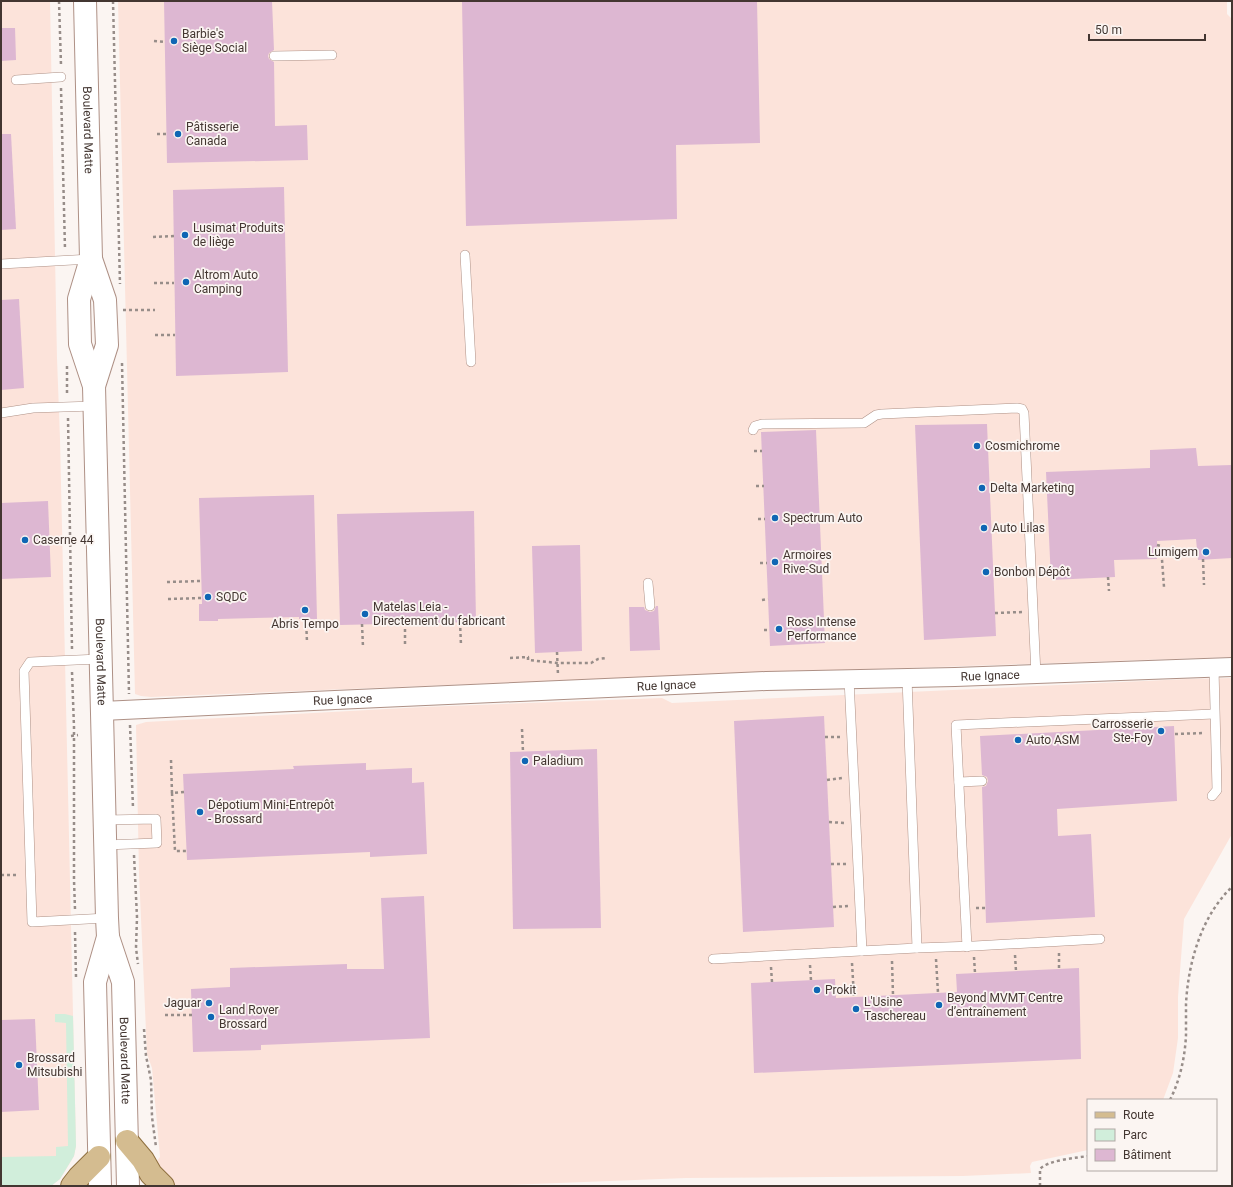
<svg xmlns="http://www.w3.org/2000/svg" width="1233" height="1187" font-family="Roboto,sans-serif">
	<rect width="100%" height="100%" fill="#fbf5f2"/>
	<!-- built -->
	<g fill="#fce3da">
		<path d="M1,1H50L57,358L60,439L76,1146L74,1156L60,1179L51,1186H1Z"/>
		<path d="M118,1H1227V14L1232,19V657L725,674L151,697L141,696L135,694Z"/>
		<path d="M1232,678V834L1184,919L1178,997V1038L1173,1073L1163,1100H1088V1150L1032,1162L1030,1166L1031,1173L963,1176L686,1178L482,1186H174L169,1183L154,1165L160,1157L152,1068L147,1054L139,873L136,725L146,722L423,707L662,698L672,703L1187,679Z"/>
	</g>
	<!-- green -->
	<path fill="#d1eedb" d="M55,1014H65L73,1016L76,1146L74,1156L60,1179L51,1186H1V1157L56,1156V1147L68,1146L66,1023L55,1022Z"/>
	<!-- building -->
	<g fill="#ddb7d2">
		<path d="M164,1H272L274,50L269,53L268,56L269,59L274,62L275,126L307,125L308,160L167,163Z"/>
		<path d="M462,1H757L760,143L676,145L677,219L466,226Z"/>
		<path d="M1,28H15L16,60L1,61Z"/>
		<path d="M1,134H11L16,229L1,230Z"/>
		<path d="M284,187L288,372L176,376L173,190Z"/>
		<path d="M19,299L24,388L1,390V300Z"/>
		<path d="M987,424L996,636L924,640L915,425Z"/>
		<path d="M816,430L825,643L770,646L761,432Z"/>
		<path d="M1196,448L1198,466L1232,465V558L1198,560L1196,539L1157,541V559L1114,560L1115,577L1051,580L1046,472L1150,468V450Z"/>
		<path d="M314,495L317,619H299V617L218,619V621H199V604H202L199,498Z"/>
		<path d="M48,501L51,577L1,579V503Z"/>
		<path d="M474,511L476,622L340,625L337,514Z"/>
		<path d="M580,545L582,651L535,653L532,546Z"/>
		<path d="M656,606H658L660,650L630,651L629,607H644L645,610L650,612L654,611Z"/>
		<path d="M824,716L834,927L743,932L734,721Z"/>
		<path d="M1174,726L1177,801L1057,809L1058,836L1091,834L1095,917L986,923L982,787L986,786L988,781L987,777L982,775L980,736Z"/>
		<path d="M597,749L601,928L513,929L510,752Z"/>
		<path d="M366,763V770L412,768V783L424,782L427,854L370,857V852L187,860L183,774L294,769L293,766Z"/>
		<path d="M424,896L430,1038L261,1045V1050L193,1052L191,989L230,987V968L347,964V969H384L381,898Z"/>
		<path d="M1079,968L1081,1059L754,1073L751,983L835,979L836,998L957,992L956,974Z"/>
		<path d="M35,1019L39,1110L1,1112V1020Z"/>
	</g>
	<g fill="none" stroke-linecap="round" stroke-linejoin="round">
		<defs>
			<g id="service">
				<path d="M274,56L332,55"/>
				<path d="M16,80L61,77"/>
				<path d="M465,255L471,362"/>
				<path d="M1,264L91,259"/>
				<path d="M1,413L33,408L94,406"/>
				<path d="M753,430L755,426L762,424L864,423L876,415L882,414L1017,408L1022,409L1024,413L1036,675"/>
				<path d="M648,583L650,606"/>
				<path d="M100,659L30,662L24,671L32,922L107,918"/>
				<path d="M849,679L862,951"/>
				<path d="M959,782L982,781"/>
				<path d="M1212,796L1217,790L1214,668"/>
				<path d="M105,820L156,819L157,843L105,845"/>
				<path d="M967,947L956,725L1214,714"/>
				<path d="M917,948L974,946L1100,939"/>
				<path d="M713,959L917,948L907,678"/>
			</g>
			<g id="minor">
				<path id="s1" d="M102,711L335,700L766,681L955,677L1232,667"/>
			</g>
			<g id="secondary">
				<path id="s2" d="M85,1L91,259L105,300L107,345L94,386"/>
				<path id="s3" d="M91,259L79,299L80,344L94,386L107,918L108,937L95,982L100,1186"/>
				<path id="s4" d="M108,937L123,982L128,1186"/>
			</g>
			<g id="primary">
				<path d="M127,1141L143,1160L151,1174L163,1186"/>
				<path d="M72,1186L79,1177L99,1157"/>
			</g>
		</defs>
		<!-- service casing -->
		<use href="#service" stroke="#ae9085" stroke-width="10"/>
		<!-- minor casing -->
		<use href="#minor" stroke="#ae9085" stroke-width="20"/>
		<!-- secondary casing -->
		<use href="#secondary" stroke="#ae9085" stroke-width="24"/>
		<!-- primary casing -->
		<use href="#primary" stroke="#8f703f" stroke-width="24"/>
		<!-- path -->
		<g stroke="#978d89" stroke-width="2.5" stroke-dasharray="3 3" stroke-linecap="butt">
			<path d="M59,1L61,65"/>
			<path d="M113,1L120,284"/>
			<path d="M154,41L165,42"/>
			<path d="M61,88L65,249"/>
			<path d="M157,134H167"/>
			<path d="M153,237L174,236"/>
			<path d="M154,283H174"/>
			<path d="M123,310H155"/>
			<path d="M155,335H175"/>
			<path d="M122,363L129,694"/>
			<path d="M67,366V395"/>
			<path d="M68,418L72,649"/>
			<path d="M988,446L1014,445"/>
			<path d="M754,451H762"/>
			<path d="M756,486H764"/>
			<path d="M990,488L1015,487"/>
			<path d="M758,519H765"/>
			<path d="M992,529L1017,527"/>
			<path d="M1157,545L1161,546L1164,587"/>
			<path d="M1203,559L1204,585"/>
			<path d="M760,563H767"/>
			<path d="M993,571L1019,570"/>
			<path d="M1108,577L1109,591"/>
			<path d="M167,582L201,581"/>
			<path d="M168,599L202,598"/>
			<path d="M762,600L768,599"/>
			<path d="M995,613L1023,612"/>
			<path d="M306,619L307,642"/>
			<path d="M460,622L461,645"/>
			<path d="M405,623V646"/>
			<path d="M362,624L363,647"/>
			<path d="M764,630H770"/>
			<path d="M557,652L558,675"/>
			<path d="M510,658L528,657V660L558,663H591L598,659L607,658"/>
			<path d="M72,672L74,727V880L75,909"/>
			<path d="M130,725L133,808"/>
			<path d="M522,729L523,752"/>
			<path d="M1175,734L1204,733"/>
			<path d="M71,736L78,735"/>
			<path d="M825,737H841"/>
			<path d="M171,760L172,793"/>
			<path d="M827,780L842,778"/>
			<path d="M184,792L172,793L175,851H187"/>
			<path d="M829,822L844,823"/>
			<path d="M134,855L137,917L136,948L138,964"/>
			<path d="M831,864H846"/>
			<path d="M1,875H18"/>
			<path d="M833,907L848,906"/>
			<path d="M976,908H986"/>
			<path d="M75,932L76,977"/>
			<path d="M1059,953V969"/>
			<path d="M1015,955L1016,971"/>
			<path d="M974,957L975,973"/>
			<path d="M936,959L938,993"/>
			<path d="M892,961L893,995"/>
			<path d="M852,963L854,997"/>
			<path d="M810,965L811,980"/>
			<path d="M771,967L772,982"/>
			<path d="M165,1015H192"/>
			<path d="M144,1029L146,1056L151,1080L152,1117L156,1147"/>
			<path d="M1170,1100C1180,1080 1185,1057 1186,1035C1186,1025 1186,1014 1186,1004C1188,964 1201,916 1232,887"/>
			<path d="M1040,1186V1169C1048,1160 1076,1158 1088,1156"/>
		</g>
		<!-- service -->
		<use href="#service" stroke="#fff" stroke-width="9"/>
		<!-- minor -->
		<use href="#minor" stroke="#fff" stroke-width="18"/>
		<!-- secondary -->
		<use href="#secondary" stroke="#fff" stroke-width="22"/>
		<!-- primary -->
		<use href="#primary" stroke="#d4bc90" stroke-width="22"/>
	</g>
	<!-- markers -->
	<g fill="#0f66b4" stroke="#fbf5f2" stroke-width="1.5">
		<circle cx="174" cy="41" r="4"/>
		<circle cx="178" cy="134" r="4"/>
		<circle cx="185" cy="235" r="4"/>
		<circle cx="186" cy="282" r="4"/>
		<circle cx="977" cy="446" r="4"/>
		<circle cx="982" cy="488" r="4"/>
		<circle cx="775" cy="518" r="4"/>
		<circle cx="984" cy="528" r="4"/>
		<circle cx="25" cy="540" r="4"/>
		<circle cx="1206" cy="552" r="4"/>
		<circle cx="775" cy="562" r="4"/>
		<circle cx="986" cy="572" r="4"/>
		<circle cx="208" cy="597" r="4"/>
		<circle cx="305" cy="610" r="4"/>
		<circle cx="365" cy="614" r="4"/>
		<circle cx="779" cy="629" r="4"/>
		<circle cx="1161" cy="731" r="4"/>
		<circle cx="1018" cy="740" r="4"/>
		<circle cx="525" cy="761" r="4"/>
		<circle cx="200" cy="812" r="4"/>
		<circle cx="817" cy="990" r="4"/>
		<circle cx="209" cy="1003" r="4"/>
		<circle cx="939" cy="1005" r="4"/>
		<circle cx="856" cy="1009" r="4"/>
		<circle cx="211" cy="1017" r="4"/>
		<circle cx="19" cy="1065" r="4"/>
	</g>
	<g text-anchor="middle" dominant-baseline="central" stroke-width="3.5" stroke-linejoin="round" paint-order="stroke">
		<!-- poi labels -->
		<g font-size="12" fill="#433631" stroke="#fbf5f2" text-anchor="start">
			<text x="182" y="34">Barbie's<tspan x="182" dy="14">Siège Social</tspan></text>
			<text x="186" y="127">Pâtisserie<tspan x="186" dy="14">Canada</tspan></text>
			<text x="193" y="228">Lusimat Produits<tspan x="193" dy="14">de liège</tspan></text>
			<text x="194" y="275">Altrom Auto<tspan x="194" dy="14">Camping</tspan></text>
			<text x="985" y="446">Cosmichrome</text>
			<text x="990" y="488">Delta Marketing</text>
			<text x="783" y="518">Spectrum Auto</text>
			<text x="992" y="528">Auto Lilas</text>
			<text x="33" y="540">Caserne 44</text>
			<text x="1198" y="552" text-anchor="end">Lumigem</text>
			<text x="783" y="555">Armoires<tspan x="783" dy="14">Rive-Sud</tspan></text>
			<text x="994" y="572">Bonbon Dépôt</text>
			<text x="216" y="597">SQDC</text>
			<text x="373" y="607">Matelas Leia -<tspan x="373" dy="14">Directement du fabricant</tspan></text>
			<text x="787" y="622">Ross Intense<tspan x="787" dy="14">Performance</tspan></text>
			<text x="305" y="624" text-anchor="middle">Abris Tempo</text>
			<text x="1153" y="724" text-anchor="end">Carrosserie<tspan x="1153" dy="14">Ste-Foy</tspan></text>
			<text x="1026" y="740">Auto ASM</text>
			<text x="533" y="761">Paladium</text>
			<text x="208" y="805">Dépotium Mini-Entrepôt<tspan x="208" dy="14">- Brossard</tspan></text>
			<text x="825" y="990">Prokit</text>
			<text x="947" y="998">Beyond MVMT Centre<tspan x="947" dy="14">d’entraînement</tspan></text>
			<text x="864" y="1002">L'Usine<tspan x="864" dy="14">Taschereau</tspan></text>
			<text x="201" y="1003" text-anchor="end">Jaguar</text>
			<text x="219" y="1010">Land Rover<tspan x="219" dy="14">Brossard</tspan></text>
			<text x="27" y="1058">Brossard<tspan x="27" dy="14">Mitsubishi</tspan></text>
		</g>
		<!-- street labels -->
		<g font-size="12" fill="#433631" stroke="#fbf5f2">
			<text stroke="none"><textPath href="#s2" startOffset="129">Boulevard Matte</textPath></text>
			<text stroke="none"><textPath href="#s3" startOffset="407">Boulevard Matte</textPath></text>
			<text stroke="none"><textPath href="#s1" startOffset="889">Rue Ignace</textPath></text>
			<text stroke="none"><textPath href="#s1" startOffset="565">Rue Ignace</textPath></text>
			<text stroke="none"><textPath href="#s1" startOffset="241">Rue Ignace</textPath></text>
			<text stroke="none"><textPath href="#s4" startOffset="126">Boulevard Matte</textPath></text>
		</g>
	</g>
	<!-- border -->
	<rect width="1233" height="1187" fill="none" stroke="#433631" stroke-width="4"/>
	<!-- legend -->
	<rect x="1087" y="1099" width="130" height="72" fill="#fbf5f2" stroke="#b1a9a5"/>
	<rect x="1095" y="1112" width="20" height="6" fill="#d4bc90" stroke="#b1a9a5"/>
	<text x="1123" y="1119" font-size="12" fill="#433631">Route</text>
	<rect x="1095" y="1129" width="20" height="12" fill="#d1eedb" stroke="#b1a9a5"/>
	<text x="1123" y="1139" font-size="12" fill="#433631">Parc</text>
	<rect x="1095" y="1149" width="20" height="12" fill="#ddb7d2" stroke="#b1a9a5"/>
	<text x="1123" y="1159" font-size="12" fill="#433631">Bâtiment</text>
	<!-- scale -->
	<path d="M1089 34v6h116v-6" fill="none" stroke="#433631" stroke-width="2"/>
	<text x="1095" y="34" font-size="12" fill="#433631" stroke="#fbf5f2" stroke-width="3" paint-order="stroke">50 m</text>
</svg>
